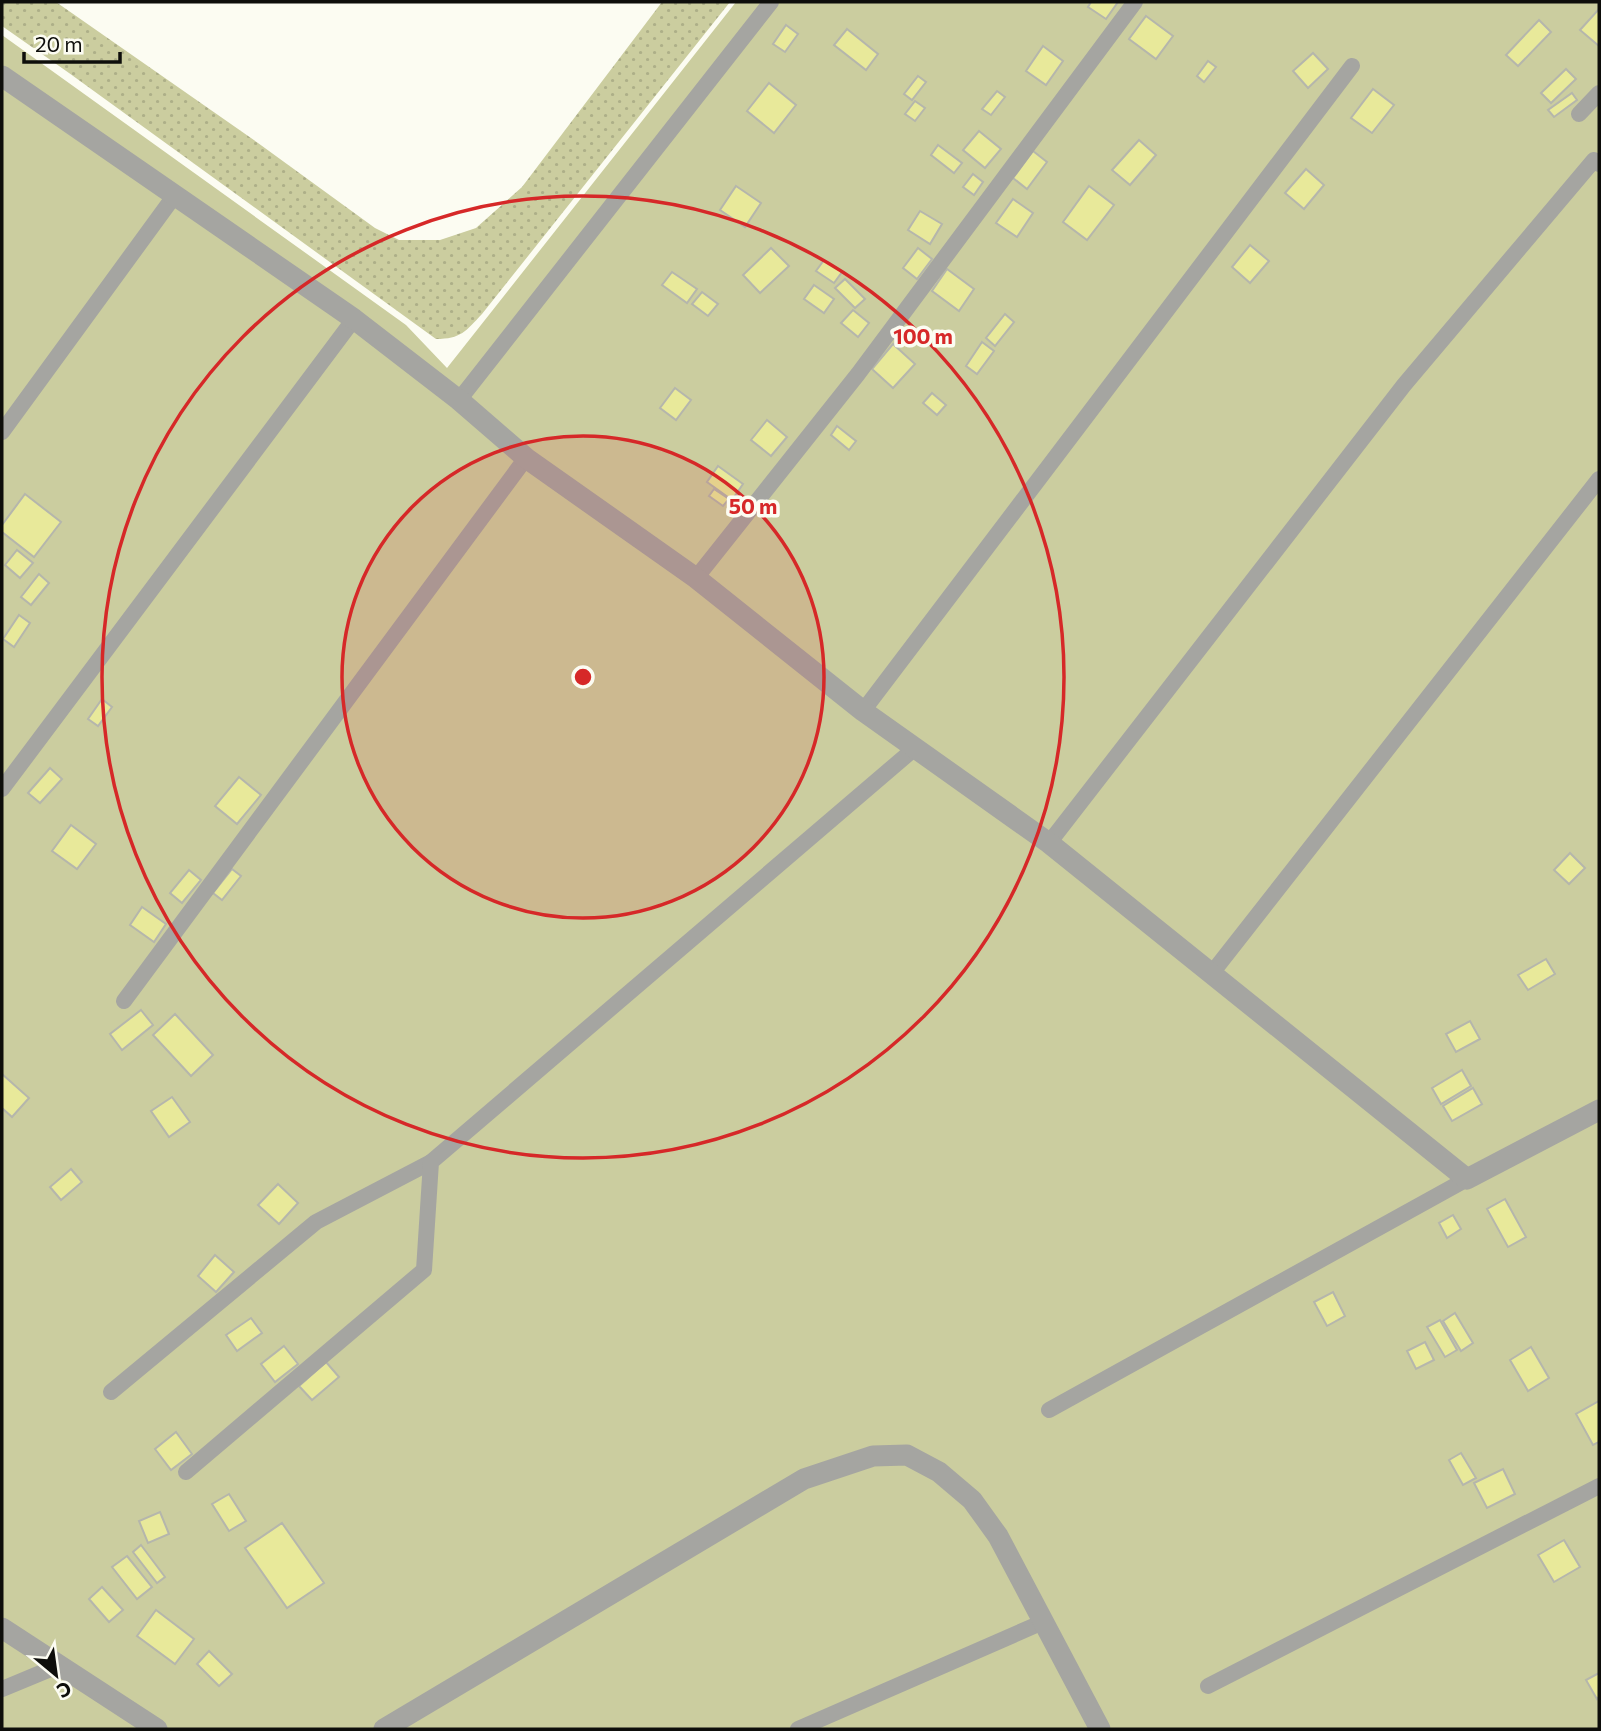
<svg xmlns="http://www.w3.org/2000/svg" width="1601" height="1731" font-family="Commissioner,sans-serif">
	<defs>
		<pattern id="grass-dots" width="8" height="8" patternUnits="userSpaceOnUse" patternTransform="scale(1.75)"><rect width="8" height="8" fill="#cbcd9f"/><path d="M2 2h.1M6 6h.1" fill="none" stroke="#adaf88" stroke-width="1.8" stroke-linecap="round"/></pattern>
	</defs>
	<rect width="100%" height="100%" fill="#fcfcf2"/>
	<!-- grass -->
	<path fill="url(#grass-dots)" d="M2,2H56L258,143L375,228L399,240H440L476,228L522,187L662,2H730L482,314C466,331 461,339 436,339L69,73L2,26Z"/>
	<!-- garden -->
	<path fill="#cbcd9f" d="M736,2H1599V1729H2V35L406,325L447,368Z"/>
	<!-- building -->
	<g fill="#e8e99a" stroke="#b5b6ac" stroke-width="2">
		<path d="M1091,2H1118L1106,19L1088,7Z"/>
		<path d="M1599,9V46L1580,30Z"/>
		<path d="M1146,16L1173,36L1156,59L1129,39Z"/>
		<path d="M1539,20L1551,32L1518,66L1506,55Z"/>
		<path d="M786,25L798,34L785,52L773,44Z"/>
		<path d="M847,29L878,54L866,70L834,45Z"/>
		<path d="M1043,46L1063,61L1046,85L1026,71Z"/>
		<path d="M1313,53L1328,69L1308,88L1293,71Z"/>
		<path d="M1208,61L1216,67L1204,82L1197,76Z"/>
		<path d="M1566,69L1576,79L1551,103L1541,93Z"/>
		<path d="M918,76L926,82L912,100L904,94Z"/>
		<path d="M769,83L796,105L774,133L747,111Z"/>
		<path d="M1373,89L1394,105L1372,133L1351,118Z"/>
		<path d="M997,91L1005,97L991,115L982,109Z"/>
		<path d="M1572,93L1577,100L1554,117L1548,110Z"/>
		<path d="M915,101L925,108L915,121L905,114Z"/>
		<path d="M979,131L1001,149L985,168L963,150Z"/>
		<path d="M1139,140L1156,155L1130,185L1112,170Z"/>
		<path d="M938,145L962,163L954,173L931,155Z"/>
		<path d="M1033,151L1047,162L1027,189L1013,178Z"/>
		<path d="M1306,169L1324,185L1304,209L1285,193Z"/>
		<path d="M973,174L983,182L974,195L963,187Z"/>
		<path d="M736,186L761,203L745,227L720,210Z"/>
		<path d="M1089,186L1114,205L1087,240L1063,222Z"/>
		<path d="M1013,199L1033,213L1017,237L996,223Z"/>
		<path d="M920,211L942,224L930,244L908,230Z"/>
		<path d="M1250,245L1269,261L1250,283L1232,267Z"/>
		<path d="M771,248L789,266L760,293L743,275Z"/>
		<path d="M918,248L932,259L917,279L903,268Z"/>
		<path d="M824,260L842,272L834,283L816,271Z"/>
		<path d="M947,269L974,289L959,311L932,291Z"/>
		<path d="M672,272L697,289L687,303L662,285Z"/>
		<path d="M845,279L865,299L855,308L835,288Z"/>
		<path d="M814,285L834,299L824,313L804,299Z"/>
		<path d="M702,292L718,304L708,316L692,304Z"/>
		<path d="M853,310L869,323L858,337L841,323Z"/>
		<path d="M1005,314L1014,322L995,346L986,338Z"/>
		<path d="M982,342L994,351L977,374L966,366Z"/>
		<path d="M893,344L915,364L893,388L872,369Z"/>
		<path d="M675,388L691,400L676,420L660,408Z"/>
		<path d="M932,393L946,405L937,415L923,403Z"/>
		<path d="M767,420L787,437L771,456L751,440Z"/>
		<path d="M837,426L856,441L849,450L831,435Z"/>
		<path d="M718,466L743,484L732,500L707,482Z"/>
		<path d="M714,489L729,499L723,506L709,496Z"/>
		<path d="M25,494L61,522L34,557L2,532V525Z"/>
		<path d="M17,550L33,563L20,578L5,565Z"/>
		<path d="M39,574L49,583L31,605L21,597Z"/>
		<path d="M19,615L30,623L14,647L3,639Z"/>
		<path d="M102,699L112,707L98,726L88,719Z"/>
		<path d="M50,768L62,779L40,803L28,793Z"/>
		<path d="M239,777L261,795L237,824L215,806Z"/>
		<path d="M71,825L96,844L77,869L52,851Z"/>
		<path d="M1570,853L1585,868L1569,884L1554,870Z"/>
		<path d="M232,869L241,876L222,900L213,893Z"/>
		<path d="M189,870L201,880L182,903L170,893Z"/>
		<path d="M142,907L166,924L154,942L130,925Z"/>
		<path d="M1546,959L1555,974L1528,990L1518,975Z"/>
		<path d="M141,1010L153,1025L122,1050L110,1034Z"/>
		<path d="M175,1014L213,1055L191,1076L153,1035Z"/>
		<path d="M1470,1021L1480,1039L1456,1052L1446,1034Z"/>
		<path d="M1462,1070L1471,1086L1441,1104L1432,1088Z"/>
		<path d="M2,1074L29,1098L12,1117L2,1108Z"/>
		<path d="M1473,1088L1482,1104L1452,1121L1443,1106Z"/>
		<path d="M172,1097L190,1122L169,1137L151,1111Z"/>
		<path d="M71,1169L82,1182L61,1200L50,1187Z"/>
		<path d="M278,1184L298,1203L279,1224L258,1205Z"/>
		<path d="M1505,1199L1526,1237L1508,1247L1487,1209Z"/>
		<path d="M1453,1215L1461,1229L1447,1238L1439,1223Z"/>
		<path d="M215,1255L234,1272L216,1292L198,1276Z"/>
		<path d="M1333,1292L1345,1316L1327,1326L1314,1302Z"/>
		<path d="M1455,1313L1473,1343L1461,1351L1443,1321Z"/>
		<path d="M251,1318L262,1333L237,1351L226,1335Z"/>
		<path d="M1440,1320L1457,1350L1445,1357L1427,1327Z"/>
		<path d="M1425,1342L1434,1360L1416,1369L1407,1351Z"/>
		<path d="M284,1346L298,1364L275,1382L261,1364Z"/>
		<path d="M1531,1347L1549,1378L1528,1391L1510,1360Z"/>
		<path d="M326,1362L339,1377L312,1400L299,1386Z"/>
		<path d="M1599,1401V1442L1593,1445L1576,1414Z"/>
		<path d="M176,1432L192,1454L171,1470L155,1449Z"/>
		<path d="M1461,1453L1476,1478L1463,1485L1449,1460Z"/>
		<path d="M1503,1469L1515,1494L1487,1508L1474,1483Z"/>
		<path d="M229,1494L246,1521L229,1531L212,1504Z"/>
		<path d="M160,1512L169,1534L148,1543L139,1521Z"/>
		<path d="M282,1523L324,1583L287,1608L245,1548Z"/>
		<path d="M1564,1540L1580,1567L1554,1582L1538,1555Z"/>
		<path d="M141,1545L165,1577L157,1583L133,1552Z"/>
		<path d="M127,1556L152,1587L137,1599L112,1567Z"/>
		<path d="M102,1587L123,1610L109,1622L89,1599Z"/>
		<path d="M156,1610L194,1639L175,1664L137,1636Z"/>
		<path d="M209,1651L232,1674L219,1686L197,1664Z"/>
		<path d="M1599,1673V1697L1597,1699L1586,1680Z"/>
	</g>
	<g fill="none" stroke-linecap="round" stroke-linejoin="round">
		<!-- service -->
		<g stroke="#a5a5a1" stroke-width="16">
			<path d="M1579,114L1599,93"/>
			<path d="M459,400L771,2"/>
			<path d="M2,432L175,195"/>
			<path d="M696,578L858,374L1135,2"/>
			<path d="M863,711L1352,66"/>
			<path d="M2,789L354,319"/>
			<path d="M1049,843L1404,385L1594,160L1599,164"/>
			<path d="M1212,973L1599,479"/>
			<path d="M124,1001L526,458"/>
			<path d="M111,1392L316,1222L431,1162"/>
			<path d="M1049,1410L1467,1179"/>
			<path d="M186,1472L424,1270L431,1162L915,748"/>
			<path d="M1208,1686L1599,1486"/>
			<path d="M2,1689L60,1665"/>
			<path d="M798,1729L1043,1622"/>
		</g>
		<!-- minor -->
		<g stroke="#a5a5a1" stroke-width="21">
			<path d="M2,76L354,319L459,400L526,458L696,578L863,711L1049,843L1467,1179L1599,1110"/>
			<path d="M2,1628L157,1729"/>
			<path d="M384,1729L804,1479L873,1456L907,1455L939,1472L972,1500L998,1536L1100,1729"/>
		</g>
	</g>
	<!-- distance rings -->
	<circle cx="583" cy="677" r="241" fill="#d62828" fill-opacity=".12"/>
	<g fill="none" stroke="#d62828" stroke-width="3.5">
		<circle cx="583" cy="677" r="241"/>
		<circle cx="583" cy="677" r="481"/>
	</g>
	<circle cx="583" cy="677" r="10" fill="#d62828" stroke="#fcfcf2" stroke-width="3.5"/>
	<g font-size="21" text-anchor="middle" font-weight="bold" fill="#d62828" stroke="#fcfcf2" stroke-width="7" stroke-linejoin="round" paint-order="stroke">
		<text x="923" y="344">100 m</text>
		<text x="753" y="514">50 m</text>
	</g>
	<!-- border -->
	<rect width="1601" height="1731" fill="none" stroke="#0e0e0b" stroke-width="7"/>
	<!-- north arrow -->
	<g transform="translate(56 1675) rotate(151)" stroke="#fcfcf2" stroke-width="5" paint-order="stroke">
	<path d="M0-5L12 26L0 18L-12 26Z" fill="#0e0e0b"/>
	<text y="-10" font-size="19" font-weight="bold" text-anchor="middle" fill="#0e0e0b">С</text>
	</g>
	<!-- scale -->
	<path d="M24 52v10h96v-10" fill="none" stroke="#0e0e0b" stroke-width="3.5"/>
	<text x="35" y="52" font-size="21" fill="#0e0e0b" stroke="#fcfcf2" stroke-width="5" paint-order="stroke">20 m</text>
</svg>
